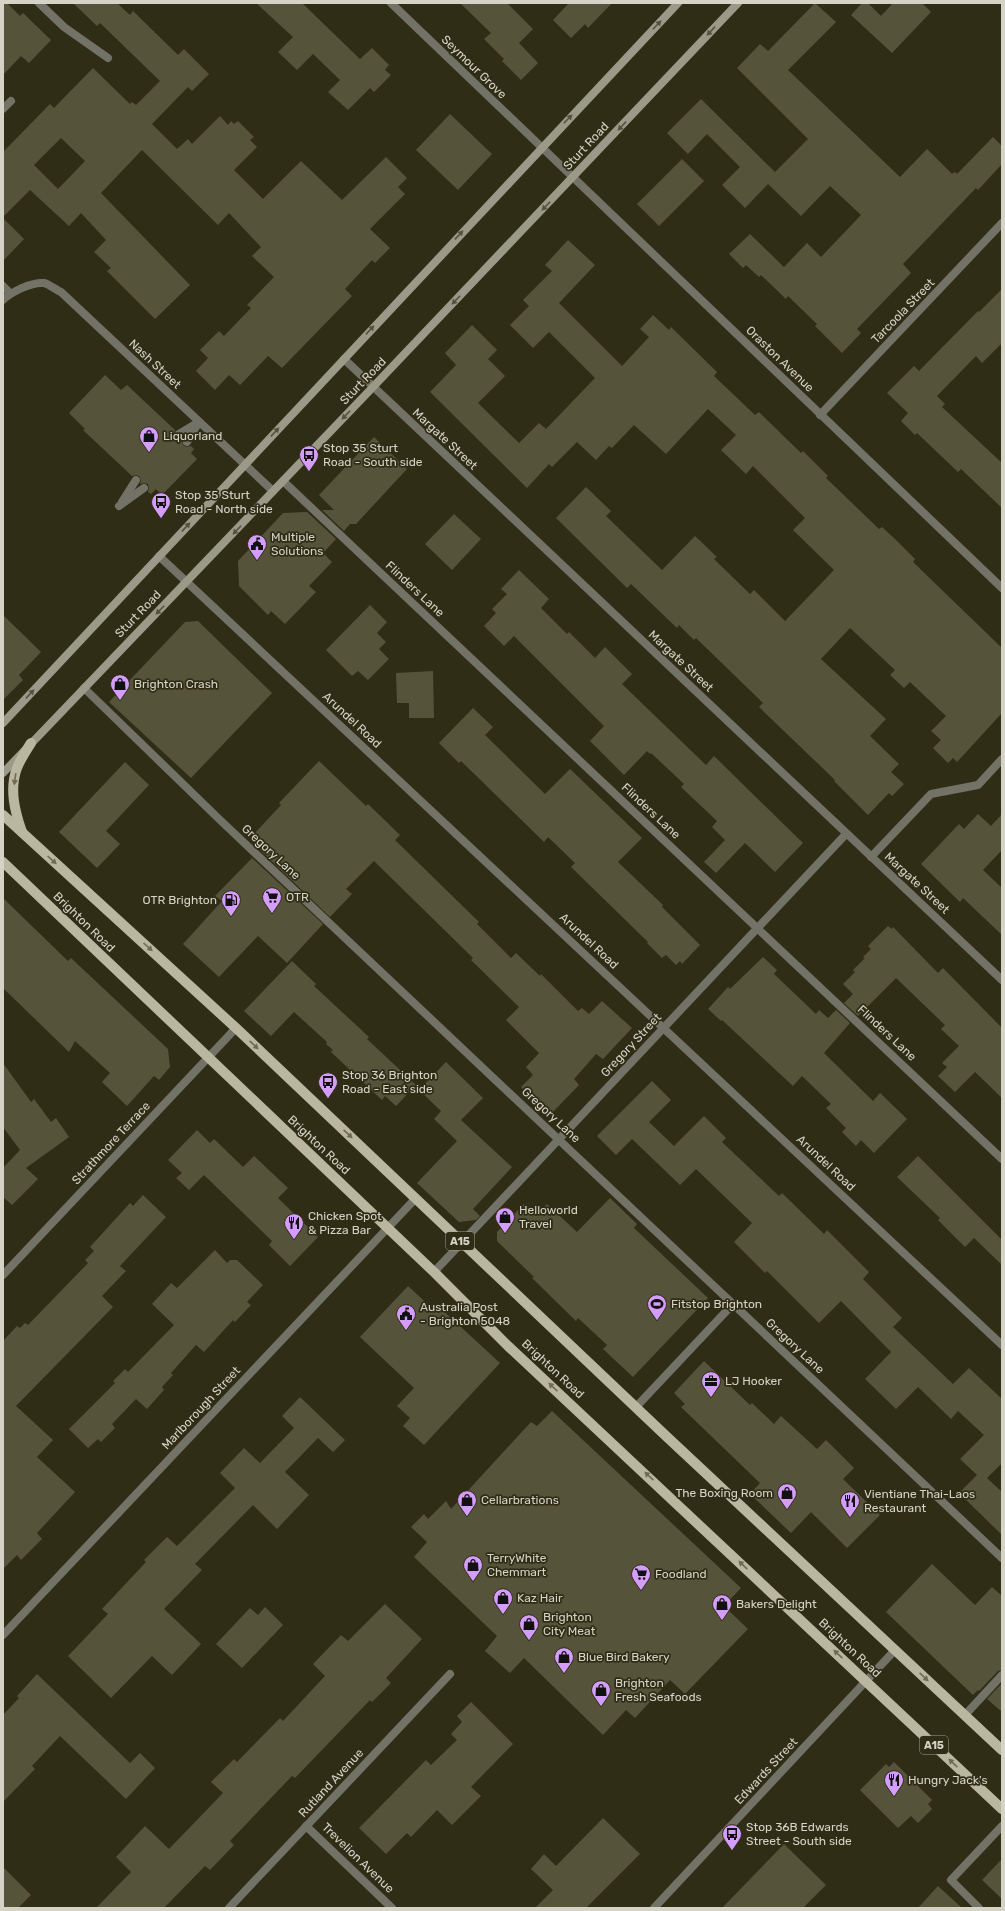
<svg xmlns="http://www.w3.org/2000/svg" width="1005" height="1911" font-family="Rubik,sans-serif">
	<rect width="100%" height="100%" fill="#302d17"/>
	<!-- building -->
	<g fill="#56533b" fill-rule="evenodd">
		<path d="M3,3H7L20,16L23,13L51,40L29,63L21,56L3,75Z"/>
		<path d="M73,3H117L130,15L133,11L178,55L184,49L209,74L192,91L188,87L152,124L177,149L188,139L192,144L220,116L228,125L231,121L234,124L238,121L254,137L250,140L257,147L234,170L263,199L301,161L342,200L386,157L407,178L398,187L405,194L370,229L390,248L375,263L372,260L345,289L352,296L282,368L268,356L240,385L229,375L215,390L196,371L208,358L200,350L219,331L224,336L251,308L247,305L274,277L252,256L261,247L229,213L218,225L142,150L101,193L190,285L155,319L107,271L111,268L94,252L106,240L81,213L69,226L30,190L3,217V152L50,104L54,108L93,68L130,104L132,102L136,105L160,81L100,23L97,26ZM61,138L85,161L58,189L34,165Z"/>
		<path d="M256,3H302L360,59L372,48L389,65L385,70L391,75L374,92L370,88L348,110L328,92L340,80L313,54L297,70L278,52L293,37Z"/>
		<path d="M460,3H507L533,29L519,43L538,63L521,80L502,61L504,59L484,39L491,33Z"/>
		<path d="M569,3H612L588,28L585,24L571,38L553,20Z"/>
		<path d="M815,3L836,22L788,70L900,177L927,149L952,174L955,172L957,174L993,137L1002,146V164L978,190L976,188L903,264L911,273L857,329L861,333L842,353L815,326L817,324L788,296L786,299L761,275L759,277L746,265L743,268L729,254L750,234L784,267L807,243L821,257L861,215L830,186L801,216L768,184L745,208L722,185L740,167L707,134L688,154L667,133L701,99L775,172L808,139L737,68L760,44L768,51Z"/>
		<path d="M862,3H868L881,16L893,3H922L931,12L892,53L851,15Z"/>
		<path d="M450,114L492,154L458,190L416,150Z"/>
		<path d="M682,159L704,181L659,226L637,204Z"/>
		<path d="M3,218L24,239L3,261Z"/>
		<path d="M568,240L595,265L559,303L622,366L649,337L640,329L653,315L669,330L671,327L717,372L714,376L755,415L759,412L801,453L803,451L828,476L826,478L879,529L882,527L895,539L915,559L913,562L1002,648V713L957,762L953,758L948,763L933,748L941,740L931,731L946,716L910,682L904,688L890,675L895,670L850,628L821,659L886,719L870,736L899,764L891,772L904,784L892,796L889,793L868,815L834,781L835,780L759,707L763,703L696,638L694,640L679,625L677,628L631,584L627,588L556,518L586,487L611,511L606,516L662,570L695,536L717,557L714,559L750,594L754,590L785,621L834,570L793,530L805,518L753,466L746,474L721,450L736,435L708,409L666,454L634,425L612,448L609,446L596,460L577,442L552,467L549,464L527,488L430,392L456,365L445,353L472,325L497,350L488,359L505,376L478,403L519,443L539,423L546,429L595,378L549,332L533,348L510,325L529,306L523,300L552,271L545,265Z"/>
		<path d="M1002,289V343L982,363L976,356L937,396L945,404L942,407L1002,463V508L961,469L958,472L917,433L915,435L901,421L908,413L887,393L914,366L919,371L978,311L979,312Z"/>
		<path d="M105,375L121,390L127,385L175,430L174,434L176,439L183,438L182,442L184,446L187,447L191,446L194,449L191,453L197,459L162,495L156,489L151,494L148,492L149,488L148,484L144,483L140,484L141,480L139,476L136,475L132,476L83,430L85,429L69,413Z"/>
		<path d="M374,437L407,469L356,524H350L344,531L322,510H334L319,495Z"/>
		<path d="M307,512L336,539L323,553L332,562L309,586L316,592L285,624L271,611L268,615L239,586L238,561L283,513Z"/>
		<path d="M454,514L481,539L452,570L425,544Z"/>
		<path d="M519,570L549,599L541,608L567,634L569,632L595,658L605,647L632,674L622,684L706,765L714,756L803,843L775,872L745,843L716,873L704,862L725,840L712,827L717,821L681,787L684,784L651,753L650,754L647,751L624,775L590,741L604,726L514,636L504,646L484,626L496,613L492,609L507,594L501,589Z"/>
		<path d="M370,605L387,622L377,633L386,642L379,649L389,659L368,680L358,671L352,676L326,650Z"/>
		<path d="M3,615L41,652L19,675L23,680L3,700Z"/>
		<path d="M198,621L272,693L191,778L109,702L185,622Z"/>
		<path d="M433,671L434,718H409V703H397L396,673Z"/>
		<path d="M473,708L493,727L485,735L545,794L570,769L642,838L618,862L663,905L662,907L700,945L682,964L680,961L676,965L666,955L662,958L647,943L648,942L571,867L575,863L548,837L544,842L461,761L459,763L439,743Z"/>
		<path d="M319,761L366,806L368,804L400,835L395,840L479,922L477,924L511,958L516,953L540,976L541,974L578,1011L582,1008L589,1014L602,1001L632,1028L603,1059L596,1054L574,1079L579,1085L550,1115L521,1087L533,1075L526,1067L539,1053L506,1020L519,1007L471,960L473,958L374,861L346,889L352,894L330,917L260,850L265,845L254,834L281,805L279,803Z"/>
		<path d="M125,762L149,785L106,831L120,844L97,868L59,832Z"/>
		<path d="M978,814L991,826L1002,814V850L983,870L1002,888V935L963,898L960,902L921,864L959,824L964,829Z"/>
		<path d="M252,858L323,924L287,963L258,936L219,977L183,944L222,901L215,896Z"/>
		<path d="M3,898L68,961L71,958L168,1049L170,1067L159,1080L154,1076L127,1106L102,1082L110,1073L75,1041L69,1052L3,988Z"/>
		<path d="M888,926L892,929L893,927L938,973L943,968L1002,1028V1098L975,1072L955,1092L938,1076L947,1067L942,1063L959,1046L941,1029L945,1025L896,978L858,1016L844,1003L853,994L843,984L855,972L853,970L865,958L863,957L871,949L868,946Z"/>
		<path d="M763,957L777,970L774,974L816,1014L819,1010L828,1018L836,1010L850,1023L824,1053L873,1101L880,1093L907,1119L874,1153L861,1140L856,1146L842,1132L846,1128L826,1108L831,1104L802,1076L793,1086L722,1020L721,1021L708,1009L728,987L730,989Z"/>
		<path d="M292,961L316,984L314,986L369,1037L367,1039L416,1085L396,1106L385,1096L382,1100L331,1052L333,1050L326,1044L327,1042L294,1012L271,1036L244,1011Z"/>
		<path d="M446,1062L483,1098L461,1120L512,1167L473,1209L480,1216L476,1220L459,1222L417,1183L457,1141L434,1119L441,1111L419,1090Z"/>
		<path d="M3,1063L31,1102L34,1099L51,1122L56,1118L69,1137L26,1168L38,1179L12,1205L3,1197V1168L20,1150L3,1127Z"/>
		<path d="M652,1081L671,1100L649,1122L674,1146L704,1116L726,1138L722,1142L779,1196L782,1193L824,1234L827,1230L869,1272L863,1279L902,1318L893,1327L953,1384L969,1368L1002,1399V1463L987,1478L1002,1492V1535L959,1493L977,1475L960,1459L984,1435L958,1411L951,1419L918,1387L896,1409L865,1379L891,1352L841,1301L819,1323L767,1271L765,1273L734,1242L752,1223L696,1169L680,1185L632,1139L616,1155L597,1136Z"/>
		<path d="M197,1130L210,1143L214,1139L243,1167L254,1156L288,1188L278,1198L318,1237L290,1266L269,1245L272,1241L204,1175L189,1190L176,1178L182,1173L168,1160Z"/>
		<path d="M918,1156L1002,1240V1265L974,1238L965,1247L938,1220L940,1218L897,1177Z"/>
		<path d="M143,1195L166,1217L120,1266L126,1271L102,1296L113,1307L16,1406L53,1440L37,1457L75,1492L37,1533L42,1539L21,1560L17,1555L3,1569V1341L17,1326L20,1328L25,1323L28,1325L88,1263L85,1260L94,1251L90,1247L130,1203L133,1206Z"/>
		<path d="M610,1198L637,1224L634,1228L708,1298L633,1377L603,1349L607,1345L578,1318L576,1321L532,1278L534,1277L497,1241V1232L524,1204L536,1216L547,1204L577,1232Z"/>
		<path d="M215,1250L227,1263L230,1260H237L263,1285L247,1302L251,1305L235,1322L233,1320L204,1352L196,1345L171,1373L173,1375L162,1387L164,1390L147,1409L136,1399L112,1424L115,1428L101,1442L98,1439L88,1448L69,1429L115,1383L113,1381L125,1369L128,1372L174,1325L152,1304L171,1283L177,1288Z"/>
		<path d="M408,1286L434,1310L438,1306L500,1363L424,1445L403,1426L410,1418L397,1406L414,1388L360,1337Z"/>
		<path d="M704,1361L750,1405L752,1403L774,1424L781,1416L817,1449L826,1440L854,1468L843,1479L880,1515L847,1548L811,1512L791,1533L750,1494L760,1483L681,1407L685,1404L674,1393Z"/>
		<path d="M300,1397L345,1440L333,1452L318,1438L285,1472L309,1495L277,1529L253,1505L195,1564L202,1570L164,1609L201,1644L172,1675L152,1656L111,1698L68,1656L108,1614L102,1609L146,1562L144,1560L167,1537L177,1546L235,1488L220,1473L244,1448L260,1463L294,1428L282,1416Z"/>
		<path d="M552,1411L741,1588L724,1606L748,1629L685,1694L670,1680L635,1718L626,1710L603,1735L524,1658L510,1673L485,1651L497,1636L414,1557L427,1542L411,1527L424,1514L428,1519L446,1501L451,1509L531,1422L537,1426Z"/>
		<path d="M932,1564L975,1605L992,1587L1002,1596V1670L998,1671L979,1691L978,1690L973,1695L886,1612Z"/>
		<path d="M385,1604L422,1639L386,1678L391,1683L372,1702L370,1700L295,1778L292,1776L230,1841L234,1845L210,1870L205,1866L164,1908H96L131,1872L116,1857L145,1826L169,1849L223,1793L211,1782L234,1759L237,1762L280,1718L283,1721L325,1676L313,1664L341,1635L348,1641Z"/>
		<path d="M265,1607L283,1625L242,1668L216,1644L250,1608L258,1615Z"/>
		<path d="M37,1674L130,1763L140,1753L155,1768L126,1799L60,1736L32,1766L35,1769L3,1802V1715L19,1698L17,1696Z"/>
		<path d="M1002,1683V1712L987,1699Z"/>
		<path d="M471,1702L513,1744L471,1787L481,1796L452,1825L437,1810L411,1837L407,1833L386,1854L359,1828L426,1760L431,1765L457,1740L451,1734L462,1722L457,1716Z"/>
		<path d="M894,1762L932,1800L928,1804L932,1809L918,1823L911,1816L898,1828L860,1790L886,1764L889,1767Z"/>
		<path d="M603,1818L640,1854L586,1908H535L553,1890L531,1869L544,1854L556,1866Z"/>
		<path d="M784,1844L826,1885L803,1908H722Z"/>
		<path d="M1002,1859V1899L982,1880Z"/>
		<path d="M3,1867L31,1895L18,1908H3Z"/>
		<path d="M938,1886L962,1908H918Z"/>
	</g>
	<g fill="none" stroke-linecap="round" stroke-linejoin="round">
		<!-- service -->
		<g stroke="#737267" stroke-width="8">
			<path d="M179,434L199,422"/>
			<path d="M187,442L199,422"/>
			<path d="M283,481L1002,1159"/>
			<path d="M122,502L136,480"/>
			<path d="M119,506L144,488"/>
			<path d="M84,688L219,819L1002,1558"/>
			<path d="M636,1407L733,1304"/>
			<path d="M965,1715L1002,1675"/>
			<path d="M979,1908L951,1880L1002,1826"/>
		</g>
		<!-- minor -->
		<g stroke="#737267" stroke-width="8">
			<path d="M39,3L64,27L108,58"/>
			<path d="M391,3L1002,588"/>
			<path d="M3,109L11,101"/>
			<path d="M3,286L10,293"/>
			<path d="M3,300C11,292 31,282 44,283C49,284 56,290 61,292L273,491"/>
			<path d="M344,359L1002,980"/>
			<path d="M820,415L1002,223"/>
			<path d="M159,556L1002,1345"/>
			<path d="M871,857L931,794L978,785L1002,759"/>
			<path d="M434,1272L846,834"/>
			<path d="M3,1275L236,1028"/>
			<path d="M3,1635L416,1198"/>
			<path d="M306,1826L392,1908"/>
			<path d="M229,1908L450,1674"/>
			<path d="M654,1908L895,1650"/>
		</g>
		<!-- secondary -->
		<g stroke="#9b9988" stroke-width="8">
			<path d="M3,723L678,3"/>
			<path d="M3,773L373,387L738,3"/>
		</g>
		<!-- primary -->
		<g stroke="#bab7a1" stroke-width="10">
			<path d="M3,815L236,1028L666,1436L1002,1750"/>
			<path d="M22,832C15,812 9,789 17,768C20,760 26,751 31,743"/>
			<path d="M3,862L434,1272L508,1346L1002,1809"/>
		</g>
	</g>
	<!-- one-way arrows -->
	<defs><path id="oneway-solid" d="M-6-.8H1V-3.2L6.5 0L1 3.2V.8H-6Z"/></defs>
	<g fill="#55533f">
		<use href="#oneway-solid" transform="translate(657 25) rotate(-46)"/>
		<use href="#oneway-solid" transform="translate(711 31) rotate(133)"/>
		<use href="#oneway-solid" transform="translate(568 119) rotate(-46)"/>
		<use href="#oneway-solid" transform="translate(622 126) rotate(133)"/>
		<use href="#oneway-solid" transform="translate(546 206) rotate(134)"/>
		<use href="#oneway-solid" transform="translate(459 235) rotate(-47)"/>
		<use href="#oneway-solid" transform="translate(456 300) rotate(134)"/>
		<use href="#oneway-solid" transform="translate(370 330) rotate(-47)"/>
		<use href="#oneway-solid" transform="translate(346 415) rotate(134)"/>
		<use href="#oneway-solid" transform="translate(275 432) rotate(-47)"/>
		<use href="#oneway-solid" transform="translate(186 527) rotate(-47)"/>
		<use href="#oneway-solid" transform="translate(237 530) rotate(134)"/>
		<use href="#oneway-solid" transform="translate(160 610) rotate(134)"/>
		<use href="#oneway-solid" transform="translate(30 694) rotate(-47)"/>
	</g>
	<g fill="#6e6b55">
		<use href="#oneway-solid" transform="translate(15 779) rotate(98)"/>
		<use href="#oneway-solid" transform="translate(52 860) rotate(42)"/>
		<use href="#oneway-solid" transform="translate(148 947) rotate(42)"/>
		<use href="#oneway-solid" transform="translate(254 1045) rotate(43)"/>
		<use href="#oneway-solid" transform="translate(348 1134) rotate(43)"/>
		<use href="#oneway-solid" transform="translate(553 1387) rotate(-137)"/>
		<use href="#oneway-solid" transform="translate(649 1476) rotate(-137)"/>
		<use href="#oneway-solid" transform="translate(743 1565) rotate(-137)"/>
		<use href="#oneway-solid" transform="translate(838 1654) rotate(-137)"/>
		<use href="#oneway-solid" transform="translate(924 1677) rotate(43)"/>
		<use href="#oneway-solid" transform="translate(953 1763) rotate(-137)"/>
	</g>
	<!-- icons -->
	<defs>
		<symbol id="shop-pin" viewBox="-11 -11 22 30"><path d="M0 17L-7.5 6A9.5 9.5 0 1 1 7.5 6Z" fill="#d49cfb" stroke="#302d17"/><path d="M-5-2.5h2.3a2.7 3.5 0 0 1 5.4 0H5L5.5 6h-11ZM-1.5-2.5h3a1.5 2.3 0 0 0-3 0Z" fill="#111"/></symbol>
		<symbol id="bus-pin" viewBox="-11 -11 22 30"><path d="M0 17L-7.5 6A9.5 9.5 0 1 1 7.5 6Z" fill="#d49cfb" stroke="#302d17"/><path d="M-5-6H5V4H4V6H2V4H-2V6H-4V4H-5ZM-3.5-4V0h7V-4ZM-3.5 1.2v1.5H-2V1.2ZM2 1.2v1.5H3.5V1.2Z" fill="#111"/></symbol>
		<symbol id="civic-pin" viewBox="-11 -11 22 30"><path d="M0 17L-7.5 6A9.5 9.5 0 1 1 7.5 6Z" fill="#d49cfb" stroke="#302d17"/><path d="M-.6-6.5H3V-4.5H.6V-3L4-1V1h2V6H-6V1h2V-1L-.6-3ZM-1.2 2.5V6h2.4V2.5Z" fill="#111"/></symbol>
		<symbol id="supermarket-pin" viewBox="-11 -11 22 30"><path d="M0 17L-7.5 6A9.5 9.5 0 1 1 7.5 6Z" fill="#d49cfb" stroke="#302d17"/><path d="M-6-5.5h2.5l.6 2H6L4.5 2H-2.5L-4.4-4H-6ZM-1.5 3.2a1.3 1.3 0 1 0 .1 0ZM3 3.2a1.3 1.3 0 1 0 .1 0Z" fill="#111"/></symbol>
		<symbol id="fuel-pin" viewBox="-11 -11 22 30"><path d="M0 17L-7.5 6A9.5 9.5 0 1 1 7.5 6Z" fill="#d49cfb" stroke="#302d17"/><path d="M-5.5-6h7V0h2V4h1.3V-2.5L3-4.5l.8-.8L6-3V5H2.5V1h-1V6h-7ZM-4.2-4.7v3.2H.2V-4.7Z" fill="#111"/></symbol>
		<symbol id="restaurant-pin" viewBox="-11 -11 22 30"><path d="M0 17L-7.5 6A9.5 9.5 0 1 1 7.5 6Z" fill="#d49cfb" stroke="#302d17"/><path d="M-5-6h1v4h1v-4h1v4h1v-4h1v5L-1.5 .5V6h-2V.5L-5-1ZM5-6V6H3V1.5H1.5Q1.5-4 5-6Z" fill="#111"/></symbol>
		<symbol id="stadium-pin" viewBox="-11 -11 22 30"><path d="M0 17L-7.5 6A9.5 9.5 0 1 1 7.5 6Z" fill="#d49cfb" stroke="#302d17"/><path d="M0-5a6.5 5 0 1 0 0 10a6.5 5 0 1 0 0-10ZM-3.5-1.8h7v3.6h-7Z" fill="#111"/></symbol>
		<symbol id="office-pin" viewBox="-11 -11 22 30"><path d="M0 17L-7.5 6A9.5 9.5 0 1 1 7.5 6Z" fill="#d49cfb" stroke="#302d17"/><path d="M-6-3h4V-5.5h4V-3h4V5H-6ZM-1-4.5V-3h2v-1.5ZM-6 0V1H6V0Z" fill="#111"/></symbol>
	</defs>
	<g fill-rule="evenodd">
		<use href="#shop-pin" x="138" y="425" width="22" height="30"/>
		<use href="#bus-pin" x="298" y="444" width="22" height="30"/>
		<use href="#bus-pin" x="150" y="491" width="22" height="30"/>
		<use href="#civic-pin" x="246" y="533" width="22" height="30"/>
		<use href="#shop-pin" x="109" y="673" width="22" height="30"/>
		<use href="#supermarket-pin" x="261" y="886" width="22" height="30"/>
		<use href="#fuel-pin" x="220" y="889" width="22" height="30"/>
		<use href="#bus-pin" x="317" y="1071" width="22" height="30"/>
		<use href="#shop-pin" x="494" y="1206" width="22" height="30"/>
		<use href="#restaurant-pin" x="283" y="1212" width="22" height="30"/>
		<use href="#stadium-pin" x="646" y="1293" width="22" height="30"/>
		<use href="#civic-pin" x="395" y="1303" width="22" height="30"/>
		<use href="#office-pin" x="700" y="1370" width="22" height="30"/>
		<use href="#shop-pin" x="776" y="1482" width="22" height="30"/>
		<use href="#shop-pin" x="456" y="1489" width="22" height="30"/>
		<use href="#restaurant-pin" x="839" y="1490" width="22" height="30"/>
		<use href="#shop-pin" x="462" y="1554" width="22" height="30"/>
		<use href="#supermarket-pin" x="630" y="1563" width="22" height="30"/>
		<use href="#shop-pin" x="492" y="1587" width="22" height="30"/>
		<use href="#shop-pin" x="711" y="1593" width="22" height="30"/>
		<use href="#shop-pin" x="518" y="1613" width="22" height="30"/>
		<use href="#shop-pin" x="553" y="1646" width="22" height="30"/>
		<use href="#shop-pin" x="590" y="1679" width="22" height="30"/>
		<use href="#restaurant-pin" x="883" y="1769" width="22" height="30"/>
		<use href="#bus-pin" x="721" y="1823" width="22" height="30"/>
	</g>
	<g text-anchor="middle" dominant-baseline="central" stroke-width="3.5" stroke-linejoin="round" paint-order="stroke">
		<!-- shield labels -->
		<g fill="#302d17" stroke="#a4a192" stroke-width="1">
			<rect x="446" y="1232" width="28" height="18" rx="3"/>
			<rect x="920" y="1736" width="28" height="18" rx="3"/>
		</g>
		<g font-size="11" font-weight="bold" fill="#d5d3c6">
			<text x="460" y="1241">A15</text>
			<text x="934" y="1745">A15</text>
		</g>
		<!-- street labels -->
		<g font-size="12" fill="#d5d3c6" stroke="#302d17">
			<text transform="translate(474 67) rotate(44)">Seymour Grove</text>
			<text transform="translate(586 146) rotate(-47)">Sturt Road</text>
			<text transform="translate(903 311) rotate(-46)">Tarcoola Street</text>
			<text transform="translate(780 359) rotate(44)">Oraston Avenue</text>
			<text transform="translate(155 364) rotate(43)">Nash Street</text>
			<text transform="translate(363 381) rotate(-46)">Sturt Road</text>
			<text transform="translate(445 439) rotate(43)">Margate Street</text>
			<text transform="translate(415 589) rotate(43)">Flinders Lane</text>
			<text transform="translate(138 614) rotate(-46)">Sturt Road</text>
			<text transform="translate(681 661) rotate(43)">Margate Street</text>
			<text transform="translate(352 720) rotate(43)">Arundel Road</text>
			<text transform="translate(651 811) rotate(43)">Flinders Lane</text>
			<text transform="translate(271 852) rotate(43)">Gregory Lane</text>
			<text transform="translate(917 883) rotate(43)">Margate Street</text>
			<text transform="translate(84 922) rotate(44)">Brighton Road</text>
			<text transform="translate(589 941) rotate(43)">Arundel Road</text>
			<text transform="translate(887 1033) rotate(43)">Flinders Lane</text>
			<text transform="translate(631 1045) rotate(-47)">Gregory Street</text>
			<text transform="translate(551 1115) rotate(43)">Gregory Lane</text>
			<text transform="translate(111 1143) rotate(-47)">Strathmore Terrace</text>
			<text transform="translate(319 1145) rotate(43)">Brighton Road</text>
			<text transform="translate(826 1163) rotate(43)">Arundel Road</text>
			<text transform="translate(795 1346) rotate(43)">Gregory Lane</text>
			<text transform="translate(553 1369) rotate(43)">Brighton Road</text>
			<text transform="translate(201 1408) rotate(-47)">Marlborough Street</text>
			<text transform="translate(850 1648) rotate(43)">Brighton Road</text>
			<text transform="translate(766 1771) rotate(-47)">Edwards Street</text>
			<text transform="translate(331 1783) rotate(-47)">Rutland Avenue</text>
			<text transform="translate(358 1858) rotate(44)">Trevelion Avenue</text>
		</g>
		<!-- poi labels -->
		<g font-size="12" fill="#d5d3c6" stroke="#302d17" text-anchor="start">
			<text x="163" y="436">Liquorland</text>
			<text x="323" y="448">Stop 35 Sturt<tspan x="323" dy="14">Road - South side</tspan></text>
			<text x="175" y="495">Stop 35 Sturt<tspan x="175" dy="14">Road - North side</tspan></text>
			<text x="271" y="537">Multiple<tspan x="271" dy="14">Solutions</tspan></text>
			<text x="134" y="684">Brighton Crash</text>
			<text x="286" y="897">OTR</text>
			<text x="217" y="900" text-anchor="end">OTR Brighton</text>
			<text x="342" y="1075">Stop 36 Brighton<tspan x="342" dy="14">Road - East side</tspan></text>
			<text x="519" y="1210">Helloworld<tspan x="519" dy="14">Travel</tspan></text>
			<text x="308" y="1216">Chicken Spot<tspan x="308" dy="14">&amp; Pizza Bar</tspan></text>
			<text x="671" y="1304">Fitstop Brighton</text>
			<text x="420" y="1307">Australia Post<tspan x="420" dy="14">- Brighton 5048</tspan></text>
			<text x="725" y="1381">LJ Hooker</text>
			<text x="773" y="1493" text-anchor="end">The Boxing Room</text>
			<text x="864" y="1494">Vientiane Thai-Laos<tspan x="864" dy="14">Restaurant</tspan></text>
			<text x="481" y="1500">Cellarbrations</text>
			<text x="487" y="1558">TerryWhite<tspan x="487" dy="14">Chemmart</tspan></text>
			<text x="655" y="1574">Foodland</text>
			<text x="517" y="1598">Kaz Hair</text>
			<text x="736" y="1604">Bakers Delight</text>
			<text x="543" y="1617">Brighton<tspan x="543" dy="14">City Meat</tspan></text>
			<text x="578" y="1657">Blue Bird Bakery</text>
			<text x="615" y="1683">Brighton<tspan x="615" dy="14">Fresh Seafoods</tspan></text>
			<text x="908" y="1780">Hungry Jack's</text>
			<text x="746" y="1827">Stop 36B Edwards<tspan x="746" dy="14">Street - South side</tspan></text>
		</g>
	</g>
	<!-- border -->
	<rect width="1005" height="1911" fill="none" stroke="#d5d3c6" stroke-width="8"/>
</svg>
